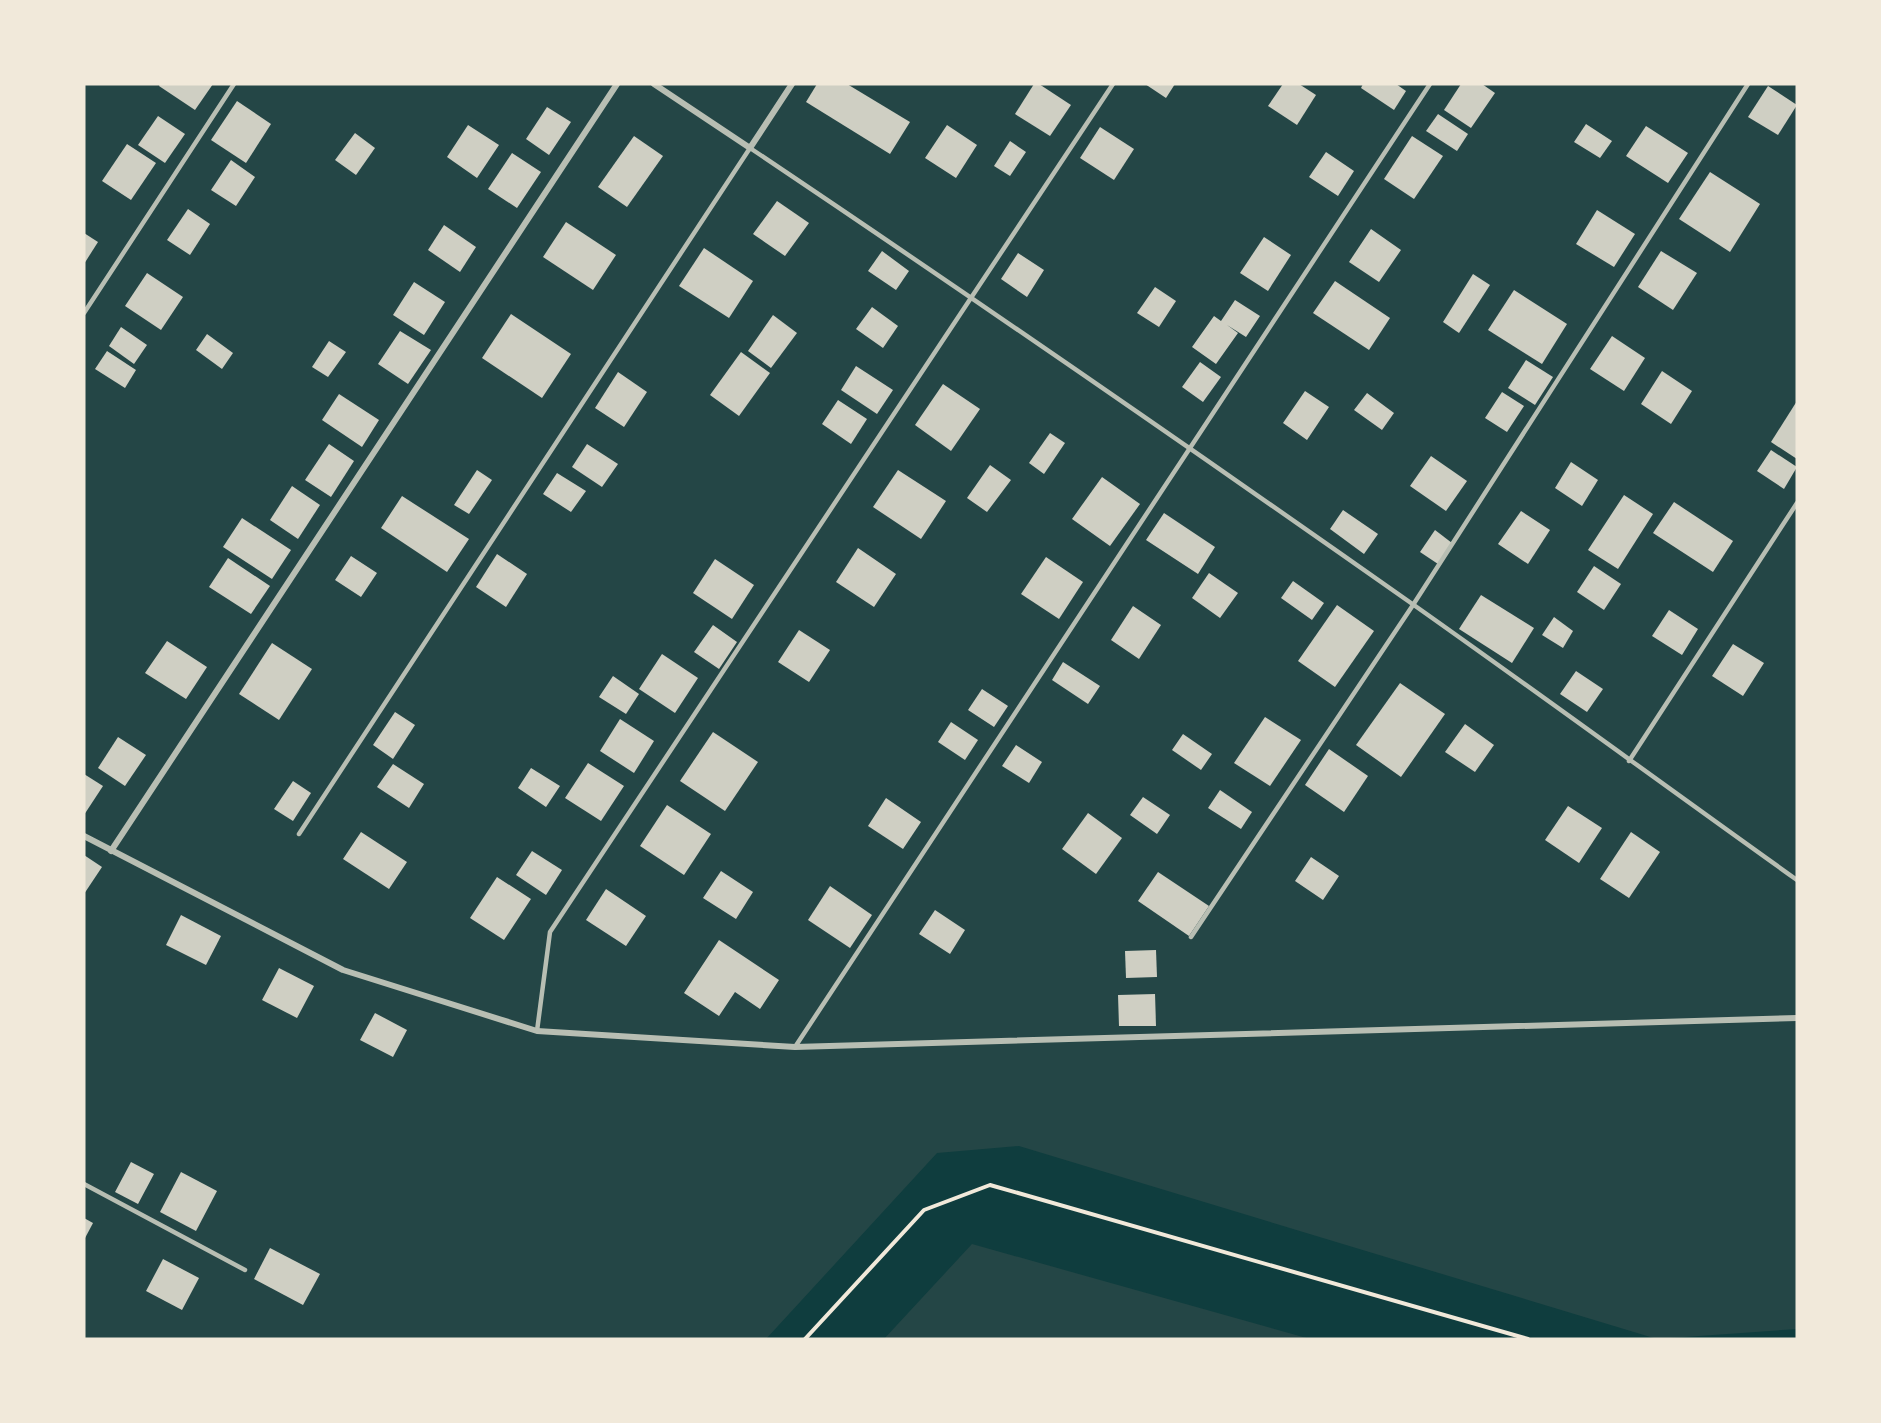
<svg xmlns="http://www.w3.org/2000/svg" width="1881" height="1423" font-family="Roboto,sans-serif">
	<rect width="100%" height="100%" fill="#0f3d3e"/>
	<!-- green -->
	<g fill="#244646">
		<path d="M84,84H1797V1329L1657,1339L1019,1146L937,1153L766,1339H84Z"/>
		<path d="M972,1244L1310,1339H884Z"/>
	</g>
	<!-- building -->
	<g fill="#cfcfc3">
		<path d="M160,84H213L195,110L159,86Z"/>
		<path d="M817,84H847L910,122L890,154L806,102Z"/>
		<path d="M1034,84H1039L1071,105L1050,136L1015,114Z"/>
		<path d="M1145,84H1175L1166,98Z"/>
		<path d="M1283,84H1299L1316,95L1297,125L1268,106Z"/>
		<path d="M1363,84H1396L1406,91L1394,110L1361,88Z"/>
		<path d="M1461,84H1482L1495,93L1471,128L1444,110Z"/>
		<path d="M1768,86L1797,105L1778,135L1748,117Z"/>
		<path d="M237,101L271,124L246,163L211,140Z"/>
		<path d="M547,107L571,122L549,155L526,139Z"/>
		<path d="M1438,114L1468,134L1457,151L1426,131Z"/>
		<path d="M158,116L185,134L165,163L138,145Z"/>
		<path d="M1586,124L1612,141L1600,158L1574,142Z"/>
		<path d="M468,125L499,145L477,178L447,157Z"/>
		<path d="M947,125L977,145L956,178L925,158Z"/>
		<path d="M1646,126L1688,153L1668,183L1626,156Z"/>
		<path d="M1100,127L1134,149L1114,180L1080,158Z"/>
		<path d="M355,133L375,148L356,175L335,160Z"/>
		<path d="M634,136L663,156L627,207L598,187Z"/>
		<path d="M1412,136L1443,156L1414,199L1384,179Z"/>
		<path d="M1010,141L1026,152L1010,176L994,166Z"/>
		<path d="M127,144L156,163L131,200L102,181Z"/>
		<path d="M1326,152L1354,171L1338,196L1309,177Z"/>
		<path d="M512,153L541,172L517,208L488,189Z"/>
		<path d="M231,160L255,177L236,206L211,190Z"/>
		<path d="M1710,172L1760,204L1730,252L1679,219Z"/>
		<path d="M777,201L809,223L785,256L753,234Z"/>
		<path d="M188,209L210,224L190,255L167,240Z"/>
		<path d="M1597,210L1635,234L1614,267L1576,244Z"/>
		<path d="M566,222L616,255L593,290L543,257Z"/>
		<path d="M444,225L476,247L460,272L428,250Z"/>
		<path d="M1371,229L1401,250L1379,282L1349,262Z"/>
		<path d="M84,233L98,242L84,264Z"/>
		<path d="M1264,237L1291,255L1268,291L1240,273Z"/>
		<path d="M704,248L753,281L729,318L679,286Z"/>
		<path d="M882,251L909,271L896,290L868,271Z"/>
		<path d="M1661,251L1697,273L1673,310L1638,287Z"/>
		<path d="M1018,253L1044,270L1027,297L1001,279Z"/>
		<path d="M147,273L183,297L161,330L125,306Z"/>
		<path d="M1473,274L1490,285L1459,333L1443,322Z"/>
		<path d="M1335,281L1390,318L1369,350L1313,313Z"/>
		<path d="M414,282L445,302L424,335L393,315Z"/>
		<path d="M1155,287L1176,301L1159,327L1137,313Z"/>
		<path d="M1514,290L1567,324L1542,364L1488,330Z"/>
		<path d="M1235,300L1260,316L1246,337L1227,325L1238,333L1216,364L1192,347L1214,316L1221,321Z"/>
		<path d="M872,307L898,326L883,348L856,329Z"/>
		<path d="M511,314L571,354L542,398L482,358Z"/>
		<path d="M773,315L797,333L771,368L748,351Z"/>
		<path d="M121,327L147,345L134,364L109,346Z"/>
		<path d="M400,331L431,350L408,384L378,364Z"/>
		<path d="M207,334L233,353L222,369L196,350Z"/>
		<path d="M1612,336L1645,358L1624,391L1590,369Z"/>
		<path d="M329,341L346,352L328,377L312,367Z"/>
		<path d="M107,351L136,370L125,388L95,369Z"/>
		<path d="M741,352L770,373L739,416L710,395Z"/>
		<path d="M1526,360L1553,377L1535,405L1508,388Z"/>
		<path d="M1200,362L1221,377L1203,402L1182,387Z"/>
		<path d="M856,366L893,390L877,414L841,390Z"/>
		<path d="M1662,371L1692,391L1671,424L1641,404Z"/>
		<path d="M618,372L647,392L624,427L595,408Z"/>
		<path d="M943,384L980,409L951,451L915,425Z"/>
		<path d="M1305,391L1329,407L1307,440L1283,423Z"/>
		<path d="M1502,392L1524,406L1507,432L1485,418Z"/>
		<path d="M1367,393L1394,413L1382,430L1354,410Z"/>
		<path d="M339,394L379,420L362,447L322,420Z"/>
		<path d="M838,400L867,419L851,444L822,424Z"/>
		<path d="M1797,401V459L1771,442Z"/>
		<path d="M1050,433L1065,443L1044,474L1029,463Z"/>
		<path d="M329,444L354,461L331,497L305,480Z"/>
		<path d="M587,444L618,464L602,487L572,467Z"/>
		<path d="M1771,450L1797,467L1784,489L1757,471Z"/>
		<path d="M1431,456L1467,481L1446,511L1410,486Z"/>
		<path d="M1571,462L1598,480L1582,506L1555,488Z"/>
		<path d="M990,465L1011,480L987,512L967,498Z"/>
		<path d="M477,470L492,480L469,514L454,505Z"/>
		<path d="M898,470L946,501L921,539L873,507Z"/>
		<path d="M557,473L586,491L571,512L543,494Z"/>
		<path d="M1102,477L1140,504L1110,546L1072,519Z"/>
		<path d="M292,486L320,505L298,539L270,520Z"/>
		<path d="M1624,495L1653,514L1618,569L1588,550Z"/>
		<path d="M402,496L469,539L447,572L381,528Z"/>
		<path d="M1674,502L1733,541L1713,572L1653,533Z"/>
		<path d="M1343,510L1378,534L1364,554L1330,529Z"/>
		<path d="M1521,511L1550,530L1528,564L1498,544Z"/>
		<path d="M1164,513L1215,547L1198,574L1146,540Z"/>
		<path d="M242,518L291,550L272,579L223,547Z"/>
		<path d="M1435,530L1452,543L1438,564L1420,552Z"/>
		<path d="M858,548L896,574L874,607L836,582Z"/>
		<path d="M497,554L527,574L506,607L476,587Z"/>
		<path d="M351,556L377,573L361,597L335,580Z"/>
		<path d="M1046,557L1083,582L1059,619L1021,594Z"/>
		<path d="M228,558L270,586L251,614L209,587Z"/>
		<path d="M715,559L754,585L732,619L693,593Z"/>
		<path d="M1594,566L1621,584L1604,610L1577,592Z"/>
		<path d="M1209,573L1238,593L1220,618L1192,598Z"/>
		<path d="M1293,581L1324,603L1312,620L1281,598Z"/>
		<path d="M1481,595L1534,628L1512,663L1459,629Z"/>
		<path d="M1337,605L1374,631L1335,687L1298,661Z"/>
		<path d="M1133,606L1161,625L1139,659L1111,640Z"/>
		<path d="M1669,610L1698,629L1682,655L1652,636Z"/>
		<path d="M1554,617L1573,631L1563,648L1542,635Z"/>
		<path d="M713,625L737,642L719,669L694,652Z"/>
		<path d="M799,630L830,650L809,682L778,662Z"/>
		<path d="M167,641L207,667L186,699L145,673Z"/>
		<path d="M272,643L312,669L279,720L239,694Z"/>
		<path d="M1733,644L1764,663L1743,696L1712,676Z"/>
		<path d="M662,654L698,678L675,713L639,689Z"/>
		<path d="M1063,662L1100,686L1088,704L1052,680Z"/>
		<path d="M1576,671L1603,689L1587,712L1560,694Z"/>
		<path d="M613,676L639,694L626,714L599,697Z"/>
		<path d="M1400,683L1445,714L1401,777L1356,745Z"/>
		<path d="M982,689L1008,706L994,727L968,710Z"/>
		<path d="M395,712L415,725L393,759L373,745Z"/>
		<path d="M1265,717L1301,740L1270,786L1234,763Z"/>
		<path d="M620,719L654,741L634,773L600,751Z"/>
		<path d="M951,722L978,740L965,760L938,742Z"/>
		<path d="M1465,724L1494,745L1475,772L1445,752Z"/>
		<path d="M713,732L758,762L725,811L680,781Z"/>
		<path d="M1183,734L1212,754L1201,770L1172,750Z"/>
		<path d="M118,737L146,755L125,786L98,768Z"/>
		<path d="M1016,745L1042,762L1029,783L1002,766Z"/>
		<path d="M1329,749L1368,776L1344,812L1305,785Z"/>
		<path d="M588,763L624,786L601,821L565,798Z"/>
		<path d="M393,764L424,784L409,808L377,787Z"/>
		<path d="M531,768L560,786L546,807L518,788Z"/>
		<path d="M84,774L103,786L84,815Z"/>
		<path d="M293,781L311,793L293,821L274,809Z"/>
		<path d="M1220,790L1252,812L1241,829L1208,808Z"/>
		<path d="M1143,797L1170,815L1157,834L1130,815Z"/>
		<path d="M886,798L921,822L903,849L868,826Z"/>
		<path d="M667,805L711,834L684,875L640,846Z"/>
		<path d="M1568,806L1602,828L1579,863L1545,840Z"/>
		<path d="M1088,813L1122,838L1096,874L1062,849Z"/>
		<path d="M361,832L407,862L389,889L343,859Z"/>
		<path d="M1631,832L1660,852L1629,898L1600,879Z"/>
		<path d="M532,851L562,870L546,895L516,875Z"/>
		<path d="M84,855L102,867L84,894Z"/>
		<path d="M1311,857L1339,876L1323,900L1295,881Z"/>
		<path d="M721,871L753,892L736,919L703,898Z"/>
		<path d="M1158,872L1209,906L1189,936L1138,901Z"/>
		<path d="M497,877L531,899L504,940L470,918Z"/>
		<path d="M830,886L872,915L850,948L808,920Z"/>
		<path d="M606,889L646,916L626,946L586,920Z"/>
		<path d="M935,910L965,930L950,954L919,934Z"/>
		<path d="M181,915L221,936L206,965L166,945Z"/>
		<path d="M719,940L779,980L760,1009L735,992L719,1016L684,993Z"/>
		<path d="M1156,950L1157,977L1126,978L1125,951Z"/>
		<path d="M279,968L314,986L297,1018L262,1000Z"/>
		<path d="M1155,994L1156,1026H1119L1118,995Z"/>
		<path d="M375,1013L407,1030L393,1057L360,1040Z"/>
		<path d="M131,1162L154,1174L138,1204L115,1192Z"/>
		<path d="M181,1172L217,1191L196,1231L160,1212Z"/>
		<path d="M84,1218L93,1223L84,1240Z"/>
		<path d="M270,1248L320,1274L303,1305L254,1279Z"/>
		<path d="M163,1259L199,1278L182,1310L146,1291Z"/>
	</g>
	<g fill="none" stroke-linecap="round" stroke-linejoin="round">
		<!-- path -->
		<path stroke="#f1e9da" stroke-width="4" d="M805,1339L924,1210L990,1185L1528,1339"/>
		<!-- service -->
		<g stroke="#b8beb3" stroke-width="4.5">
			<path d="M84,313L234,84"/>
			<path d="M1629,761L1797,503"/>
			<path d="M299,834L750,148C972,297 1192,449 1411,603C1540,694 1668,788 1797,880"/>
			<path d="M1191,937L1413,605L1748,84"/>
			<path d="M537,1031L550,932L1113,84"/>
			<path d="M795,1047L1430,84"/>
			<path d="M84,1184L245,1270"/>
		</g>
		<!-- minor -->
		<g stroke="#b8beb3" stroke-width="6">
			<path d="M654,84L750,148L792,84"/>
			<path d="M84,836L343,970L537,1031L795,1047L1797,1018"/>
			<path d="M111,851L617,84"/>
		</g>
	</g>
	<!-- border -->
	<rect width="1881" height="1423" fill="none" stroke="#f1e9da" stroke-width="171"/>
</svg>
